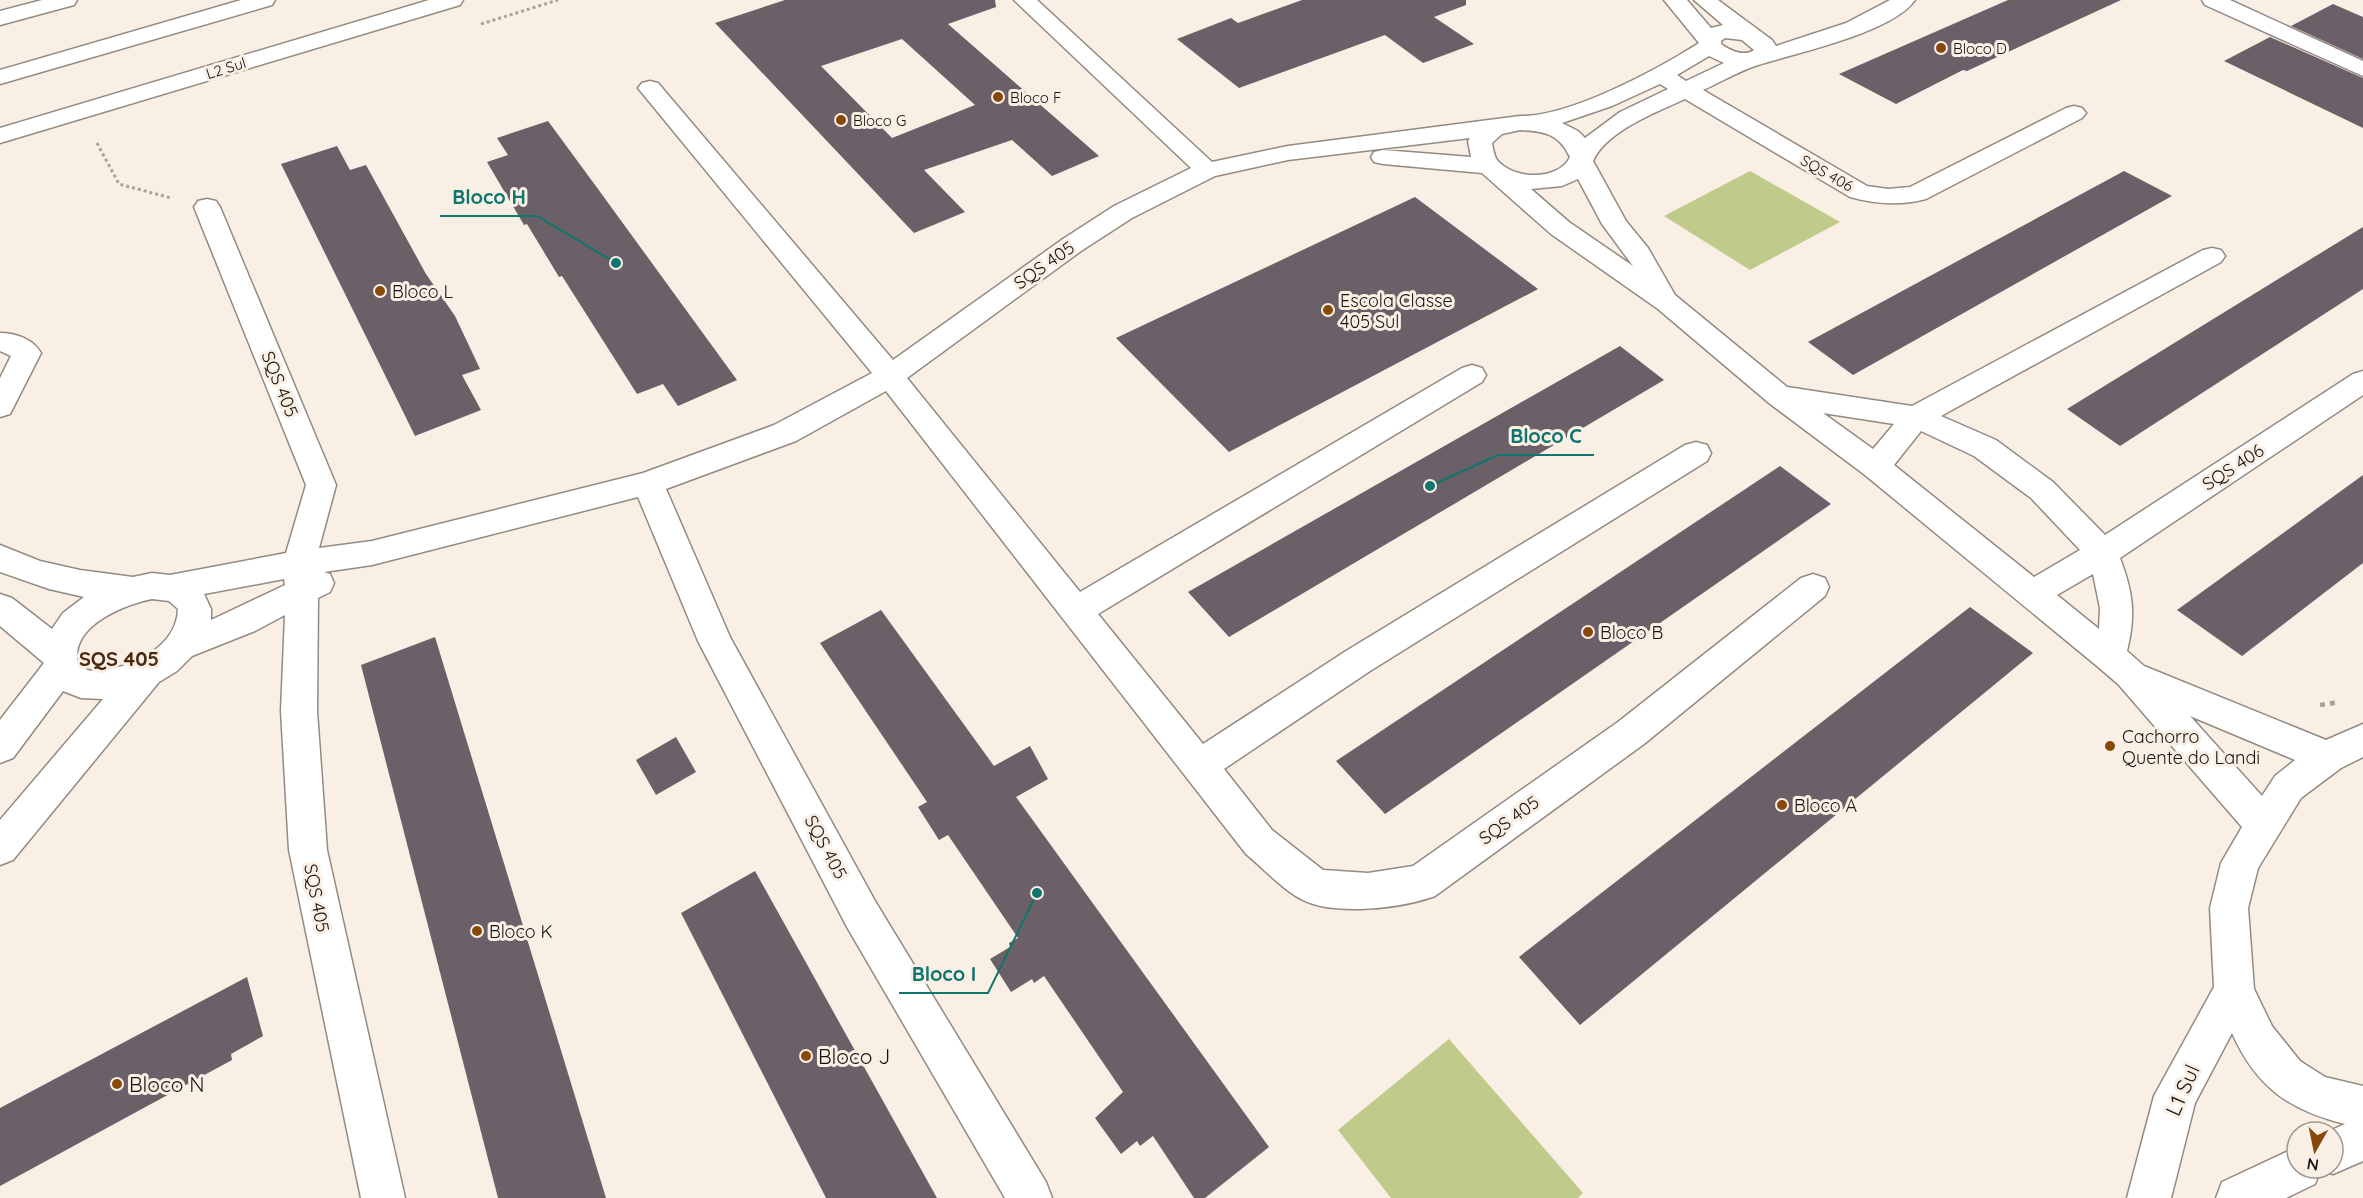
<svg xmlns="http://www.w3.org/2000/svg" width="2363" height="1198" font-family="Quicksand,sans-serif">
	<rect width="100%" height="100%" fill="#f9efe5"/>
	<!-- green -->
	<g fill="#c0ca8b">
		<path d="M1750,171L1840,222L1750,270L1664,216Z"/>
		<path d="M1449,1039L1583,1193L1578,1198H1391L1338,1130Z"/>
	</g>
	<!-- building -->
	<g fill="#6b6067" fill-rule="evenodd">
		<path d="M785,0H995L996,7L948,24L1099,156L1052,176L1012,140L924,170L965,212L914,233L715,23ZM902,39L975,105L892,138L821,66Z"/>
		<path d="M1302,0H1466V5L1434,17L1474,44L1423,63L1385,35L1239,88L1177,39L1231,18L1238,23Z"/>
		<path d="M2008,0H2121L1967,71L1963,70L1896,104L1839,74Z"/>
		<path d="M2333,4L2363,17V59L2291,26Z"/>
		<path d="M2270,37L2363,78V128L2224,61Z"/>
		<path d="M548,121L598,189L737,380L678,406L663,384L637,394L562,276L559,277L527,224L524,225L487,162L508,155L497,138Z"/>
		<path d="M337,146L350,170L366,165L426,274L455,316L480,369L462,375L481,410L415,436L281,164Z"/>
		<path d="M2124,171L2172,196L1853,375L1808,342Z"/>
		<path d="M1415,197L1538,289L1229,452L1116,338Z"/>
		<path d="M2363,227V289L2120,446L2067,409Z"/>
		<path d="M1620,346L1664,380L1229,637L1188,592Z"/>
		<path d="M1780,466L1831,504L1385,814L1336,761Z"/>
		<path d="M2363,475V563L2242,656L2177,610Z"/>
		<path d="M1970,607L2033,653L1580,1025L1519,957Z"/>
		<path d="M881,610L994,766L1030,746L1048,779L1016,797L1269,1147L1205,1198H1194L1153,1136L1140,1146L1137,1141L1121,1154L1095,1118L1123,1092L1044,976L1034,983L1032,979L1011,992L990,959L1010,947L1009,943L1018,938L948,835L939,840L918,807L927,802L820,643Z"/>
		<path d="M435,637L606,1198H498L361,665Z"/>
		<path d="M676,737L696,772L656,795L636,760Z"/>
		<path d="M755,871L937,1198H826L681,913Z"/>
		<path d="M247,977L263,1036L231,1054L232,1060L0,1186V1108Z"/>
	</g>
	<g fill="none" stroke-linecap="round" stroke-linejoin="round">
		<defs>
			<g id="minor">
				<path d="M42,0H77L74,5L0,25V11Z"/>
				<path d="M1014,0H1037L1212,162L1288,146L1520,116C1569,117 1657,70 1699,43L1664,0H1687L1711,28L1723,25L1694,0H1718L1772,40L1776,46L1846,23L1890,0H1915C1892,33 1796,53 1758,65C1739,71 1721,82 1703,90L1867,186L1888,189L1910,187L2066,108L2074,106L2082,108L2086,113L2082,118L1926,199C1900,206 1876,204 1850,197L1685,99C1657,112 1606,131 1593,161L1626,221L1648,248L1675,295L1787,387L1912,406L2203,250L2212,248L2221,250L2225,256L2221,262L1941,416L1996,440L2053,482L2105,535L2353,374L2363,371V395L2120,558C2133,592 2136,615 2127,651L2144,666L2326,740L2363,724V757L2341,768L2301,798L2258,868L2248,908L2254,989L2272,1026L2300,1061L2325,1077L2363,1086V1161L2333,1174L2321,1169L2315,1184L2286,1198H2216L2222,1182L2297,1147V1168H2333V1132H2327L2345,1124C2289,1110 2256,1087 2232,1033L2195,1103L2171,1198H2127L2154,1096L2214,987L2210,908L2221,863L2242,827L2118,684L2097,666L1865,475L1769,403L1658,309L1551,234L1482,173L1383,164L1374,162L1371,157L1374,152L1383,150L1471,157L1468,141L1470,138L1288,160L1215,176L1132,218L1081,251L907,378L1080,592L1462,368L1472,365L1482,368L1486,375L1482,382L1098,614L1203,744L1346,651L1685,445L1696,442L1707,445L1711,453L1707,461L1370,671L1224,769L1272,830L1323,870L1368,873L1413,866L1618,722L1801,578L1813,574L1825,578L1829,587L1825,596L1644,744L1435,896C1403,908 1334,916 1303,900C1284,891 1263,868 1246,854L886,391L796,441L666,489L730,637L875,901L1046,1182L1052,1198H1005L847,927L698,641L638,497L372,565L324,572L330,574L334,583L330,592L318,598L317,711L327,850L405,1198H361L289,850L281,711L285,615L255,631L192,656L177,671L159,682L13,860L0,865V820L103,699L81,698L63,691L13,758L0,763V720L44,663L0,626V594L12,598L52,629L63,613L84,597L49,589L0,572V545L40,561L80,570L133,577L152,573L170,575L286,553L306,485L194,207L198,201L207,199L216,201L220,207L336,485L319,548L372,541L643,473L774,425L872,373L638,88L642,83L650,81L658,83L893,360L1063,239L1114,206L1191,168ZM1725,38L1742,40L1754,50C1743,57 1731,51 1721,44V41ZM1709,56L1724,63L1686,81L1677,75ZM1660,84L1668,89L1620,112L1585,138L1578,131L1562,123L1612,106ZM1520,130C1545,131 1559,134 1570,157C1559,181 1513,180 1497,160C1494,156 1493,148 1492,143L1502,134ZM1578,179L1602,224L1633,266L1569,222L1531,189L1562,186ZM1823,413L1894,424L1873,449ZM1921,431L1974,456L2031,498L2080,550L2034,577L1894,465ZM2093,574L2100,608L2099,629L2057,595ZM284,579L285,585L211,620V609L204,594ZM152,599L169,601L178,609C177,646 134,667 102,670C96,671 89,672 84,668C77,665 77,659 77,653C80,622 127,604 152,599ZM2190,716L2295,760L2275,776L2262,796Z"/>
				<path d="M2202,0H2230L2363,61V76L2205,5Z"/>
				<path d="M0,333C16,333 33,339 41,353L10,414L0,417V378L11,356L0,351Z"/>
			</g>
			<g id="major">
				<path d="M241,0H275L272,5L0,84V70Z"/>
				<path d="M429,0H463L460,5L0,143V128Z"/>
			</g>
		</defs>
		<!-- minor casing -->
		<use href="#minor" stroke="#938a81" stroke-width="3"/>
		<!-- major casing -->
		<use href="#major" stroke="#938a81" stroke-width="3"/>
		<!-- path-far1 -->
		<g stroke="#a8a199" stroke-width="3" stroke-dasharray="3 3" stroke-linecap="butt">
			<path d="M481,24L558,0"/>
			<path d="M97,143L119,184L171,198"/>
		</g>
		<!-- path -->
		<path stroke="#a8a199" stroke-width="4.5" stroke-dasharray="5 5" stroke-linecap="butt" d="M2320,705L2339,702"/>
		<!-- minor -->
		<use href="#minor" fill="#fff" fill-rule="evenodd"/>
		<!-- major -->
		<use href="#major" fill="#fff" fill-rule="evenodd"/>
	</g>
	<!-- markers -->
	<g fill="#874909" stroke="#f9efe5" stroke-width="2">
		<circle cx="1941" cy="48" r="6"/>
		<circle cx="998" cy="97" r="6"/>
		<circle cx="841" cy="120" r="6"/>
		<circle cx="380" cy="291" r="6"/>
		<circle cx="1328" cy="310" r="6"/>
		<circle cx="1588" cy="632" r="6"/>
		<circle cx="2110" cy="746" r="6"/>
		<circle cx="1782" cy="805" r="6"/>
		<circle cx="477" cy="931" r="6"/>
		<circle cx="806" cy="1056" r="6"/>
		<circle cx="117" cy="1084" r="6"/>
	</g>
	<g text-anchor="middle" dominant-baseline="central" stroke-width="6" stroke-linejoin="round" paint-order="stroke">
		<!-- far-poi labels -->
		<g font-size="15" fill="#171410" stroke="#f9efe5" text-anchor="start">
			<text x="1953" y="48">Bloco D</text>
			<text x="1010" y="97">Bloco F</text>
			<text x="853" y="120">Bloco G</text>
		</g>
		<!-- far-street labels -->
		<g font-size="15" fill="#171410" stroke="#f9efe5">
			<text transform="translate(226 68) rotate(-17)">L2 Sul</text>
			<text transform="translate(1827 173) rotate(30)">SQS 406</text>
		</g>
		<!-- street labels -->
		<g font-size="18" fill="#171410" stroke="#f9efe5">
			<text transform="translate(1044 265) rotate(-35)">SQS 405</text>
			<text transform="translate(280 384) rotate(68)">SQS 405</text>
			<text transform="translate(2233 467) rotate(-33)">SQS 406</text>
			<text transform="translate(1509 820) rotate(-36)">SQS 405</text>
			<text transform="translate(826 847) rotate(62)">SQS 405</text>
			<text transform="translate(317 898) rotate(79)">SQS 405</text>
		</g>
		<!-- poi labels -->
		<g font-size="18" fill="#171410" stroke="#f9efe5" text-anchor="start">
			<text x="392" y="291">Bloco L</text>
			<text x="1340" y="300">Escola Classe<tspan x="1340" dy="21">405 Sul</tspan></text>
			<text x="1600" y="632">Bloco B</text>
			<text x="2122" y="736">Cachorro<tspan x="2122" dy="21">Quente do Landi</tspan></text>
			<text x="1794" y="805">Bloco A</text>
			<text x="489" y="931">Bloco K</text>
		</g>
		<!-- neighbourhood labels -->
		<g font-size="20" font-weight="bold" fill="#48290f" stroke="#f9efe5">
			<text x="119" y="658">SQS 405</text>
		</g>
		<!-- near-poi labels -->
		<g font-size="21" fill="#171410" stroke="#f9efe5" text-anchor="start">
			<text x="818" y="1056">Bloco J</text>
			<text x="129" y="1084">Bloco N</text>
		</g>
		<!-- near-street labels -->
		<g font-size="21" fill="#171410" stroke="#f9efe5">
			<text transform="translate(2182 1090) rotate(-66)">L1 Sul</text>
		</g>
	</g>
	<!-- callouts -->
	<path fill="none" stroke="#0f766e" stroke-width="2" d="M616 263L537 216H440M1430 486L1498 455H1594M1037 893L988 993H899"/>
	<g fill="#0f766e" stroke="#f9efe5" stroke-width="2">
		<circle cx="616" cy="263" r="6"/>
		<circle cx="1430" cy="486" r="6"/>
		<circle cx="1037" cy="893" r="6"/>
	</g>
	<g font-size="20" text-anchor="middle" font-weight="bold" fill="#0f766e" stroke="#f9efe5" stroke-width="6" stroke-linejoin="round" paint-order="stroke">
		<text x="489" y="204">Bloco H</text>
		<text x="1546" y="443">Bloco C</text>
		<text x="944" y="981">Bloco I</text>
	</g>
	<!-- north arrow -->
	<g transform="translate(2315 1150) rotate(189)"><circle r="28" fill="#f9efe5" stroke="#9f9790" stroke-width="1.5"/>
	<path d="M0-4.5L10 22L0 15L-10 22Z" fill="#874909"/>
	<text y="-9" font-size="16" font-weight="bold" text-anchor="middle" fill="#171410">N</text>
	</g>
</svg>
